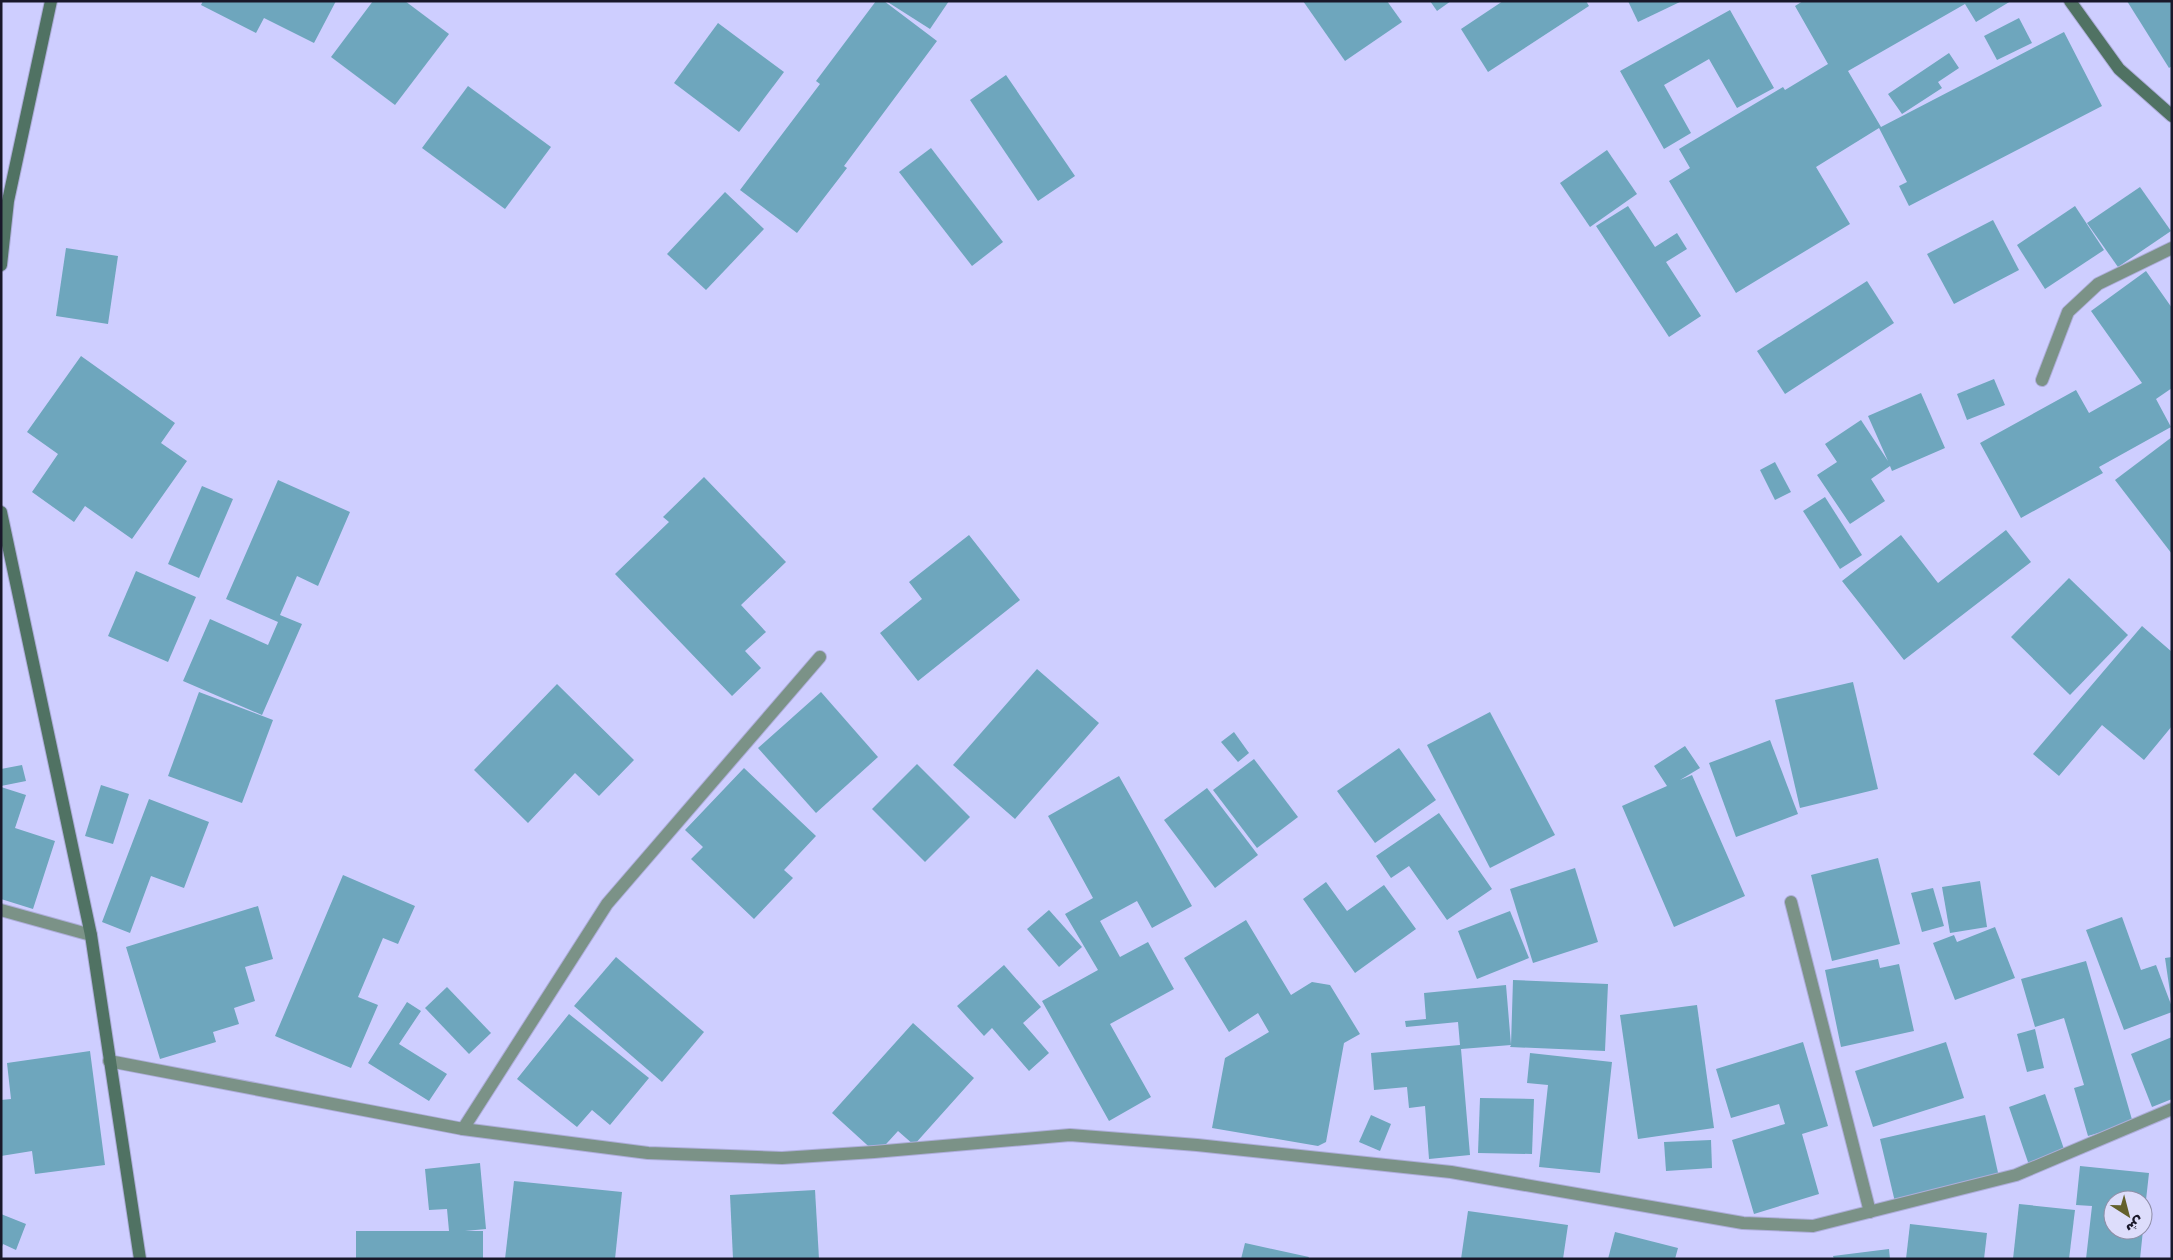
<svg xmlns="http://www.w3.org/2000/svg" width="2173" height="1260" font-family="'DejaVu Sans',Vazirmatn,sans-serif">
	<rect width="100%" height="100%" fill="#ceceff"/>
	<!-- building -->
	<g fill="#6ea6bd">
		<path d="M203,1H336L314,43L264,18L256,33L201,5Z"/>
		<path d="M373,1H405L449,34L395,105L331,57Z"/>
		<path d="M876,1H884L937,41L844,166L847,168L797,233L740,190L820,84L816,81Z"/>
		<path d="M886,1H949L930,29Z"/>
		<path d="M1303,1H1387L1402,22L1345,61Z"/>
		<path d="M1430,1H1451L1437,11Z"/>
		<path d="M1503,1H1586L1589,6L1488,72L1461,29Z"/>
		<path d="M1628,1H1682L1638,22Z"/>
		<path d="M1803,1H2011L1976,22L1965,4L1848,71L1881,127L2064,32L2102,106L1909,206L1899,186L1907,182L1879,128L1816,167L1850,224L1736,293L1669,181L1690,168L1679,149L1783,87L1785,90L1828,64L1795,6Z"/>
		<path d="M2127,1H2172V66L2169,68Z"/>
		<path d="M1730,10L1774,88L1737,108L1709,59L1664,85L1691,133L1664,149L1620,71Z"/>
		<path d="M2019,18L2032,43L1997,60L1984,36Z"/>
		<path d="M718,23L784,72L739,132L674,83Z"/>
		<path d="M1949,53L1959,68L1938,82L1942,88L1902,114L1888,94Z"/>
		<path d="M1006,75L1075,176L1038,201L970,100Z"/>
		<path d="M468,86L551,147L505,209L422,148Z"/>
		<path d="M931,148L1003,242L972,266L899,172Z"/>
		<path d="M1607,150L1637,194L1590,227L1560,183Z"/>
		<path d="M2140,187L2171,231L2118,267L2087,223Z"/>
		<path d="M725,192L764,229L706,290L667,254Z"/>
		<path d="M1628,206L1655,247L1677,233L1687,249L1666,262L1701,316L1669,337L1596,226Z"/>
		<path d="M2075,206L2104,250L2045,289L2017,245Z"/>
		<path d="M1993,220L2019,270L1954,304L1927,254Z"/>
		<path d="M66,248L118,256L108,324L56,316Z"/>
		<path d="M2146,271L2172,308V388L2156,399L2171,427L2099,467L2103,473L2021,518L1980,443L2076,390L2089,413L2142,383L2091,311Z"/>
		<path d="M1867,281L1894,323L1785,394L1757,351Z"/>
		<path d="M81,356L175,423L161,443L187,461L132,539L85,506L74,522L32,492L58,454L27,432Z"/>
		<path d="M1994,379L2005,405L1967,420L1957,394Z"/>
		<path d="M1921,393L1945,448L1892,471L1890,466L1871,479L1885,501L1850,524L1817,475L1837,462L1825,444L1861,420L1888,461L1868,416Z"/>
		<path d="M2172,437V554L2115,480Z"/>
		<path d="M1775,462L1791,492L1775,500L1760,470Z"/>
		<path d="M704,477L786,562L741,605L766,632L745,651L761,668L732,696L615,574L669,522L663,517Z"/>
		<path d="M278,480L350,512L318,586L297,576L280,615L302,624L262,715L183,681L210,619L268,645L278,622L226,599Z"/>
		<path d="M202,486L233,499L199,578L168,564Z"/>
		<path d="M1825,497L1862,555L1840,569L1803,511Z"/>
		<path d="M2006,530L2031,562L1904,660L1842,581L1901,535L1938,583Z"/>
		<path d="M969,535L1020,600L918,681L880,633L922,599L909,582Z"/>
		<path d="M136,571L196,597L168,662L108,636Z"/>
		<path d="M2069,578L2128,635L2070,695L2011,637Z"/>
		<path d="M2142,626L2172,652V726L2144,760L2102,725L2059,776L2033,754Z"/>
		<path d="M1037,669L1099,723L1015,819L953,765Z"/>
		<path d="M1853,682L1878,789L1800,808L1775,700Z"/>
		<path d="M557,684L634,760L599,796L575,773L528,823L474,770Z"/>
		<path d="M199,692L273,720L242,803L168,776Z"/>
		<path d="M821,692L878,757L816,813L758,748Z"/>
		<path d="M1490,712L1555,835L1490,868L1427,745Z"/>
		<path d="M1234,732L1249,753L1238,762L1221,742Z"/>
		<path d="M1770,740L1798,814L1736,837L1709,763Z"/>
		<path d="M1685,746L1700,768L1680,780L1692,775L1745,896L1674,927L1622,806L1667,786L1654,766Z"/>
		<path d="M1399,748L1436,800L1375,843L1337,791Z"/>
		<path d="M1254,759L1298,817L1257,848L1213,790Z"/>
		<path d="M917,764L970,817L925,862L872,809Z"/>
		<path d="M22,765L26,781L1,786V769Z"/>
		<path d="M744,768L816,836L784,870L793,878L754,919L691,859L703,847L685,830Z"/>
		<path d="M1119,776L1192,906L1152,928L1137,901L1100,921L1120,957L1148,942L1174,989L1110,1024L1151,1097L1109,1121L1042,1001L1098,970L1065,914L1093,898L1048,816Z"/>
		<path d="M101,785L129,794L113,844L85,836Z"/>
		<path d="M1,787L26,795L15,828L55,841L33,909L1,899Z"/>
		<path d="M1207,788L1258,855L1215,888L1164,820Z"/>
		<path d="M149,799L209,822L184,888L151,876L130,933L102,922Z"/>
		<path d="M1439,813L1492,889L1447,920L1409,866L1391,878L1376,856Z"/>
		<path d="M1878,858L1900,944L1832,961L1811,875Z"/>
		<path d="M1575,868L1598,942L1533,963L1510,889Z"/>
		<path d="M343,875L415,906L398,944L383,938L358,997L378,1005L351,1068L275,1036Z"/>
		<path d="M1980,881L1987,927L1950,933L1942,887Z"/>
		<path d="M1326,882L1347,911L1384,885L1416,929L1355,973L1303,899Z"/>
		<path d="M1933,888L1944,926L1922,932L1911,893Z"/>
		<path d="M258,906L273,959L245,967L255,1001L234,1008L239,1024L213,1032L216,1042L160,1059L126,947Z"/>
		<path d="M1049,910L1082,947L1059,967L1027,929Z"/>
		<path d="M1510,911L1529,958L1477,979L1458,931Z"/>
		<path d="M2122,917L2141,970L2156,965L2172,1007V1012L2124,1030L2086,930Z"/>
		<path d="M1246,920L1291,995L1312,982L1330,985L1360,1034L1344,1043L1326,1142L1318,1146L1212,1128L1225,1058L1269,1032L1258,1013L1229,1032L1184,958Z"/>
		<path d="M1995,927L2015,978L1955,1000L1933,943L1954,935L1957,942Z"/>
		<path d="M616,957L704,1032L662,1082L574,1006Z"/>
		<path d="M2172,957V999H2171L2165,958Z"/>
		<path d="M1878,959L1880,968L1899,964L1914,1031L1841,1047L1825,970Z"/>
		<path d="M2086,961L2133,1123L2088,1136L2074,1088L2084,1085L2064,1018L2035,1027L2021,979Z"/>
		<path d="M1004,965L1041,1007L1023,1023L1049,1053L1029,1071L992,1028L984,1036L957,1006Z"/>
		<path d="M1513,980L1608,984L1605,1051L1510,1047L1511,1045L1461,1049L1470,1155L1429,1159L1425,1106L1409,1108L1407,1087L1374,1090L1371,1053L1460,1045L1458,1022L1406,1027L1405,1021L1426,1019L1424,993L1506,985L1511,1045Z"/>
		<path d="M447,987L491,1033L469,1054L425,1008Z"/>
		<path d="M407,1002L421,1011L399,1044L447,1074L429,1101L368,1063Z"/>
		<path d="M1697,1005L1714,1128L1638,1139L1620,1015Z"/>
		<path d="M569,1014L649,1078L610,1125L592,1110L577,1127L517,1079Z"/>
		<path d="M913,1023L974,1078L914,1145L898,1131L877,1154L832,1113Z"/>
		<path d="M2035,1029L2044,1068L2027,1072L2017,1034Z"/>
		<path d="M2172,1037V1099L2152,1107L2131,1054Z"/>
		<path d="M1803,1042L1828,1126L1802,1134L1819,1194L1754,1214L1732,1140L1785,1124L1779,1104L1731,1118L1716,1069Z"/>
		<path d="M1946,1042L1964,1098L1873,1127L1855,1071Z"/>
		<path d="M90,1051L105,1165L35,1174L32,1151L1,1156V1100L11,1099L7,1063Z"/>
		<path d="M1530,1053L1612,1062L1600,1173L1539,1167L1548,1085L1527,1083Z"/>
		<path d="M2045,1094L2065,1152L2029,1165L2009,1107Z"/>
		<path d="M1480,1098L1534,1099L1532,1154L1478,1153Z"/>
		<path d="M1371,1115L1391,1124L1380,1151L1359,1142Z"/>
		<path d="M1985,1115L1999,1177L1895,1202L1880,1139Z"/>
		<path d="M1711,1140L1712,1168L1666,1171L1664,1142Z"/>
		<path d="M480,1163L486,1229L465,1231H483V1259H356V1231H449L447,1209L429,1210L425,1169Z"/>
		<path d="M2080,1166L2149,1173L2144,1218L2143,1200H2113V1230H2143L2140,1259H2086L2092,1206L2076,1205Z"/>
		<path d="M514,1181L622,1192L615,1259H505Z"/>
		<path d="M815,1190L819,1259H733L730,1195Z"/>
		<path d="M2019,1204L2075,1210L2069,1259H2013Z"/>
		<path d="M1468,1211L1568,1225L1563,1259H1461Z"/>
		<path d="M1,1214L26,1224L16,1250L3,1244L1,1249Z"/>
		<path d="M1910,1224L1987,1233L1984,1259H1906Z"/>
		<path d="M1615,1232L1678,1248L1675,1259H1608Z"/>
		<path d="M1245,1243L1309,1257L1308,1259H1241Z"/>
		<path d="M1889,1249L1890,1259H1834L1833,1256Z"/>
	</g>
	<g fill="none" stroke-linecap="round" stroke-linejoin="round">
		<defs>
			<g id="street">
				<path d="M2042,380L2068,312L2098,284L2172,248"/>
				<path d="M1791,902L1870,1212"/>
				<path d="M1,910L91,935"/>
				<path d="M109,1061L463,1129L648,1153L782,1158L874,1152L1070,1135L1197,1145L1451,1172L1743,1223L1813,1226L2016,1175L2172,1109"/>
				<path d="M463,1129L607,904L820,657"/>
			</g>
			<g id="secondary">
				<path d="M2070,1L2119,69L2172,116"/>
				<path d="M1,265L8,201L51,1"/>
				<path d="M1,512L91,935L140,1259"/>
			</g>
		</defs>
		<!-- street casing -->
		<use href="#street" stroke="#adadd9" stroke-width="14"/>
		<!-- secondary casing -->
		<use href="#secondary" stroke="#adadd9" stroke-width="14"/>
		<!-- street -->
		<use href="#street" stroke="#7b9287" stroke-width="12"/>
		<!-- secondary -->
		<use href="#secondary" stroke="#507263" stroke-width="12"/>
	</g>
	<!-- border -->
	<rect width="2173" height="1260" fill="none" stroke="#19182a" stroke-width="5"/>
	<!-- north arrow -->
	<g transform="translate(2128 1215) rotate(144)"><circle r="24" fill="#ddddfb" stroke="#8f8ea7"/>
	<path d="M0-4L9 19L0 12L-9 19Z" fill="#63602c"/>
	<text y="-8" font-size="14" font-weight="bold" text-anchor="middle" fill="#19182a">ش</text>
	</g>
</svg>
